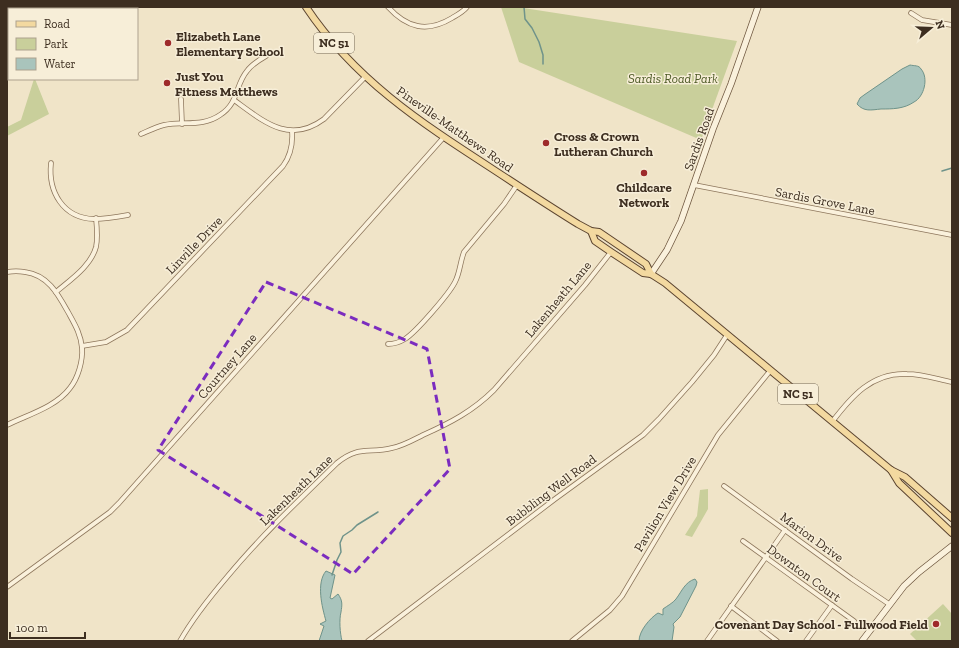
<svg xmlns="http://www.w3.org/2000/svg" width="959" height="648" font-family="'Zilla Slab',serif">
	<rect width="100%" height="100%" fill="#f0e4c8"/>
	<!-- green -->
	<g fill="#c9cf9b">
		<path d="M501,7H517L737,41L701,140L519,62Z"/>
		<path d="M34,79H35L49,114L7,136V127L21,120Z"/>
		<path d="M708,489V509L692,537L685,535L697,516L700,490Z"/>
		<path d="M943,604L952,614V641H917L910,634Z"/>
	</g>
	<!-- water -->
	<g fill="#a9c4bc" stroke="#6f938a">
		<path d="M910,65C914,66 919,65 921,69C929,78 924,97 914,102C904,109 892,109 881,109C871,110 864,112 857,104L860,98L864,95L902,69Z"/>
		<path d="M326,571L335,575L330,598L332,599L338,594C343,601 342,605 341,612C339,620 340,633 342,641H319L324,626L320,624L326,621C322,607 316,583 326,571Z"/>
		<path d="M695,579L697,582L696,586L680,617L673,624L674,627L672,641H639C639,631 650,618 658,613L663,615V609C667,606 673,603 676,599C682,591 685,582 695,579Z"/>
	</g>
	<g fill="none" stroke-linecap="round" stroke-linejoin="round">
		<!-- stream -->
		<g stroke="#6f938a" stroke-width="1.5">
			<path d="M524,7L525,19L532,28L539,42L543,55V64"/>
			<path d="M942,171L952,168"/>
			<path d="M332,575L337,560L341,552L340,543L343,536L352,530L357,525L378,512"/>
		</g>
		<defs>
			<g id="street">
				<path d="M388,7C407,28 427,33 452,18C457,15 463,12 467,7"/>
				<path d="M911,13L922,20L952,25"/>
				<path d="M181,99L182,124"/>
				<path d="M234,100C263,121 289,145 324,119L365,77"/>
				<path d="M141,134C148,131 156,127 164,125C183,121 203,127 220,115C239,103 235,85 247,71C252,64 259,60 266,56"/>
				<path d="M51,163C48,192 63,218 94,219C106,219 117,217 128,215"/>
				<path d="M694,185L952,235"/>
				<path d="M7,272C13,271 19,271 25,272C48,275 58,294 68,312C74,323 81,334 82,348C83,361 78,378 70,388C56,407 27,415 7,425"/>
				<path d="M56,292C70,280 91,266 96,247C98,238 97,228 96,218"/>
				<path d="M388,344C394,344 400,342 405,339C416,332 449,294 455,282C460,273 460,262 464,252L504,204L517,185"/>
				<path d="M82,346L106,342L127,330L283,166C291,155 293,144 292,131"/>
				<path d="M832,422C851,397 872,372 907,374C922,374 937,379 952,382"/>
				<path d="M724,486L852,579L889,604"/>
				<path d="M743,541L854,621"/>
				<path d="M7,587L110,512L119,503L444,137"/>
				<path d="M731,606L777,641"/>
				<path d="M180,641C193,618 210,597 227,577C261,536 299,500 337,463C359,445 368,454 392,448C403,446 413,440 423,435C450,423 473,411 494,390L585,285L611,252"/>
				<path d="M368,641L555,499L643,435L659,419L692,382L714,355L727,335"/>
				<path d="M572,641L610,610L622,596L718,435L770,371"/>
				<path d="M707,641L785,530"/>
				<path d="M806,641L832,605"/>
			</g>
			<g id="secondary">
				<path d="M651,274L667,250L681,221L713,129L731,84L758,7"/>
				<path d="M862,641L904,586L919,572L952,546"/>
			</g>
			<g id="primary">
				<path d="M306,7C354,79 420,122 491,168C520,187 549,206 578,224L591,231L599,232L646,264L651,274"/>
				<path d="M591,231L595,241L611,252L643,273L651,274L665,283L891,470L905,477L952,518"/>
				<path d="M891,470L899,483L952,533"/>
			</g>
		</defs>
		<!-- street casing -->
		<use href="#street" stroke="#8d765c" stroke-width="5.5"/>
		<!-- secondary casing -->
		<use href="#secondary" stroke="#6f573f" stroke-width="7"/>
		<!-- primary casing -->
		<use href="#primary" stroke="#5b4430" stroke-width="8"/>
		<!-- street -->
		<use href="#street" stroke="#faf1dc" stroke-width="4"/>
		<!-- secondary -->
		<use href="#secondary" stroke="#faf1dc" stroke-width="5.5"/>
		<!-- primary -->
		<use href="#primary" stroke="#f3d9a0" stroke-width="6"/>
	</g>
	<!-- marked area -->
	<path fill="none" stroke="#7b2cbf" stroke-width="3" stroke-dasharray="8 5" stroke-linejoin="round" d="M266,282L427,349L450,469L353,574L158,450Z"/>
	<!-- markers -->
	<g fill="#9e2a2b" stroke="#f7eed8" stroke-width="1.5">
		<circle cx="168" cy="43" r="4"/>
		<circle cx="167" cy="83" r="4"/>
		<circle cx="546" cy="143" r="4"/>
		<circle cx="644" cy="173" r="4"/>
		<circle cx="936" cy="624" r="4"/>
	</g>
	<g text-anchor="middle" dominant-baseline="central" stroke-width="3" stroke-linejoin="round" paint-order="stroke">
		<!-- shield labels -->
		<g fill="#f7eed8" stroke="#756857" stroke-width="1">
			<rect x="314" y="33" width="40" height="20" rx="3"/>
			<rect x="778" y="384" width="40" height="20" rx="3"/>
		</g>
		<g font-size="12" font-weight="bold" fill="#3d2e20">
			<text x="334" y="43">NC 51</text>
			<text x="798" y="394">NC 51</text>
		</g>
		<!-- poi labels -->
		<g font-size="13" font-weight="bold" fill="#3d2e20" stroke="#f7eed8" text-anchor="start">
			<text x="176" y="36">Elizabeth Lane<tspan x="176" dy="15">Elementary School</tspan></text>
			<text x="175" y="76">Just You<tspan x="175" dy="15">Fitness Matthews</tspan></text>
			<text x="554" y="136">Cross &amp; Crown<tspan x="554" dy="15">Lutheran Church</tspan></text>
			<text x="644" y="187" text-anchor="middle">Childcare<tspan x="644" dy="15">Network</tspan></text>
			<text x="928" y="624" text-anchor="end">Covenant Day School - Fullwood Field</text>
		</g>
		<!-- park labels -->
		<g font-size="13" font-style="italic" fill="#4d5a26" stroke="#f7eed8">
			<text x="673" y="78">Sardis Road Park</text>
		</g>
		<!-- street labels -->
		<g font-size="13" fill="#3d2e20" stroke="#f7eed8">
			<text transform="translate(455 129) rotate(35)">Pineville-Matthews Road</text>
			<text transform="translate(699 139) rotate(-70)">Sardis Road</text>
			<text transform="translate(825 201) rotate(11)">Sardis Grove Lane</text>
			<text transform="translate(194 245) rotate(-46)">Linville Drive</text>
			<text transform="translate(558 299) rotate(-50)">Lakenheath Lane</text>
			<text transform="translate(227 366) rotate(-49)">Courtney Lane</text>
			<text transform="translate(296 490) rotate(-44)">Lakenheath Lane</text>
			<text transform="translate(551 490) rotate(-37)">Bubbling Well Road</text>
			<text transform="translate(665 504) rotate(-59)">Pavilion View Drive</text>
			<text transform="translate(812 537) rotate(36)">Marion Drive</text>
			<text transform="translate(804 573) rotate(36)">Downton Court</text>
		</g>
	</g>
	<!-- border -->
	<rect width="959" height="648" fill="none" stroke="#3d2e20" stroke-width="16"/>
	<!-- legend -->
	<rect x="8" y="8" width="130" height="72" fill="#f7eed8" stroke="#ada18e"/>
	<rect x="16" y="21" width="20" height="6" fill="#f3d9a0" stroke="#ada18e"/>
	<text x="44" y="28" font-size="12" fill="#3d2e20">Road</text>
	<rect x="16" y="38" width="20" height="12" fill="#c9cf9b" stroke="#ada18e"/>
	<text x="44" y="48" font-size="12" fill="#3d2e20">Park</text>
	<rect x="16" y="58" width="20" height="12" fill="#a9c4bc" stroke="#ada18e"/>
	<text x="44" y="68" font-size="12" fill="#3d2e20">Water</text>
	<!-- north arrow -->
	<g transform="translate(931 28) rotate(71)" stroke="#f7eed8" stroke-width="3" paint-order="stroke">
	<path d="M0-3L7 15L0 10L-7 15Z" fill="#3d2e20"/>
	<text y="-6" font-size="11" font-weight="bold" text-anchor="middle" fill="#3d2e20">N</text>
	</g>
	<!-- scale -->
	<path d="M10 632v6h75v-6" fill="none" stroke="#3d2e20" stroke-width="2"/>
	<text x="16" y="632" font-size="12" fill="#3d2e20" stroke="#f7eed8" stroke-width="3" paint-order="stroke">100 m</text>
</svg>
